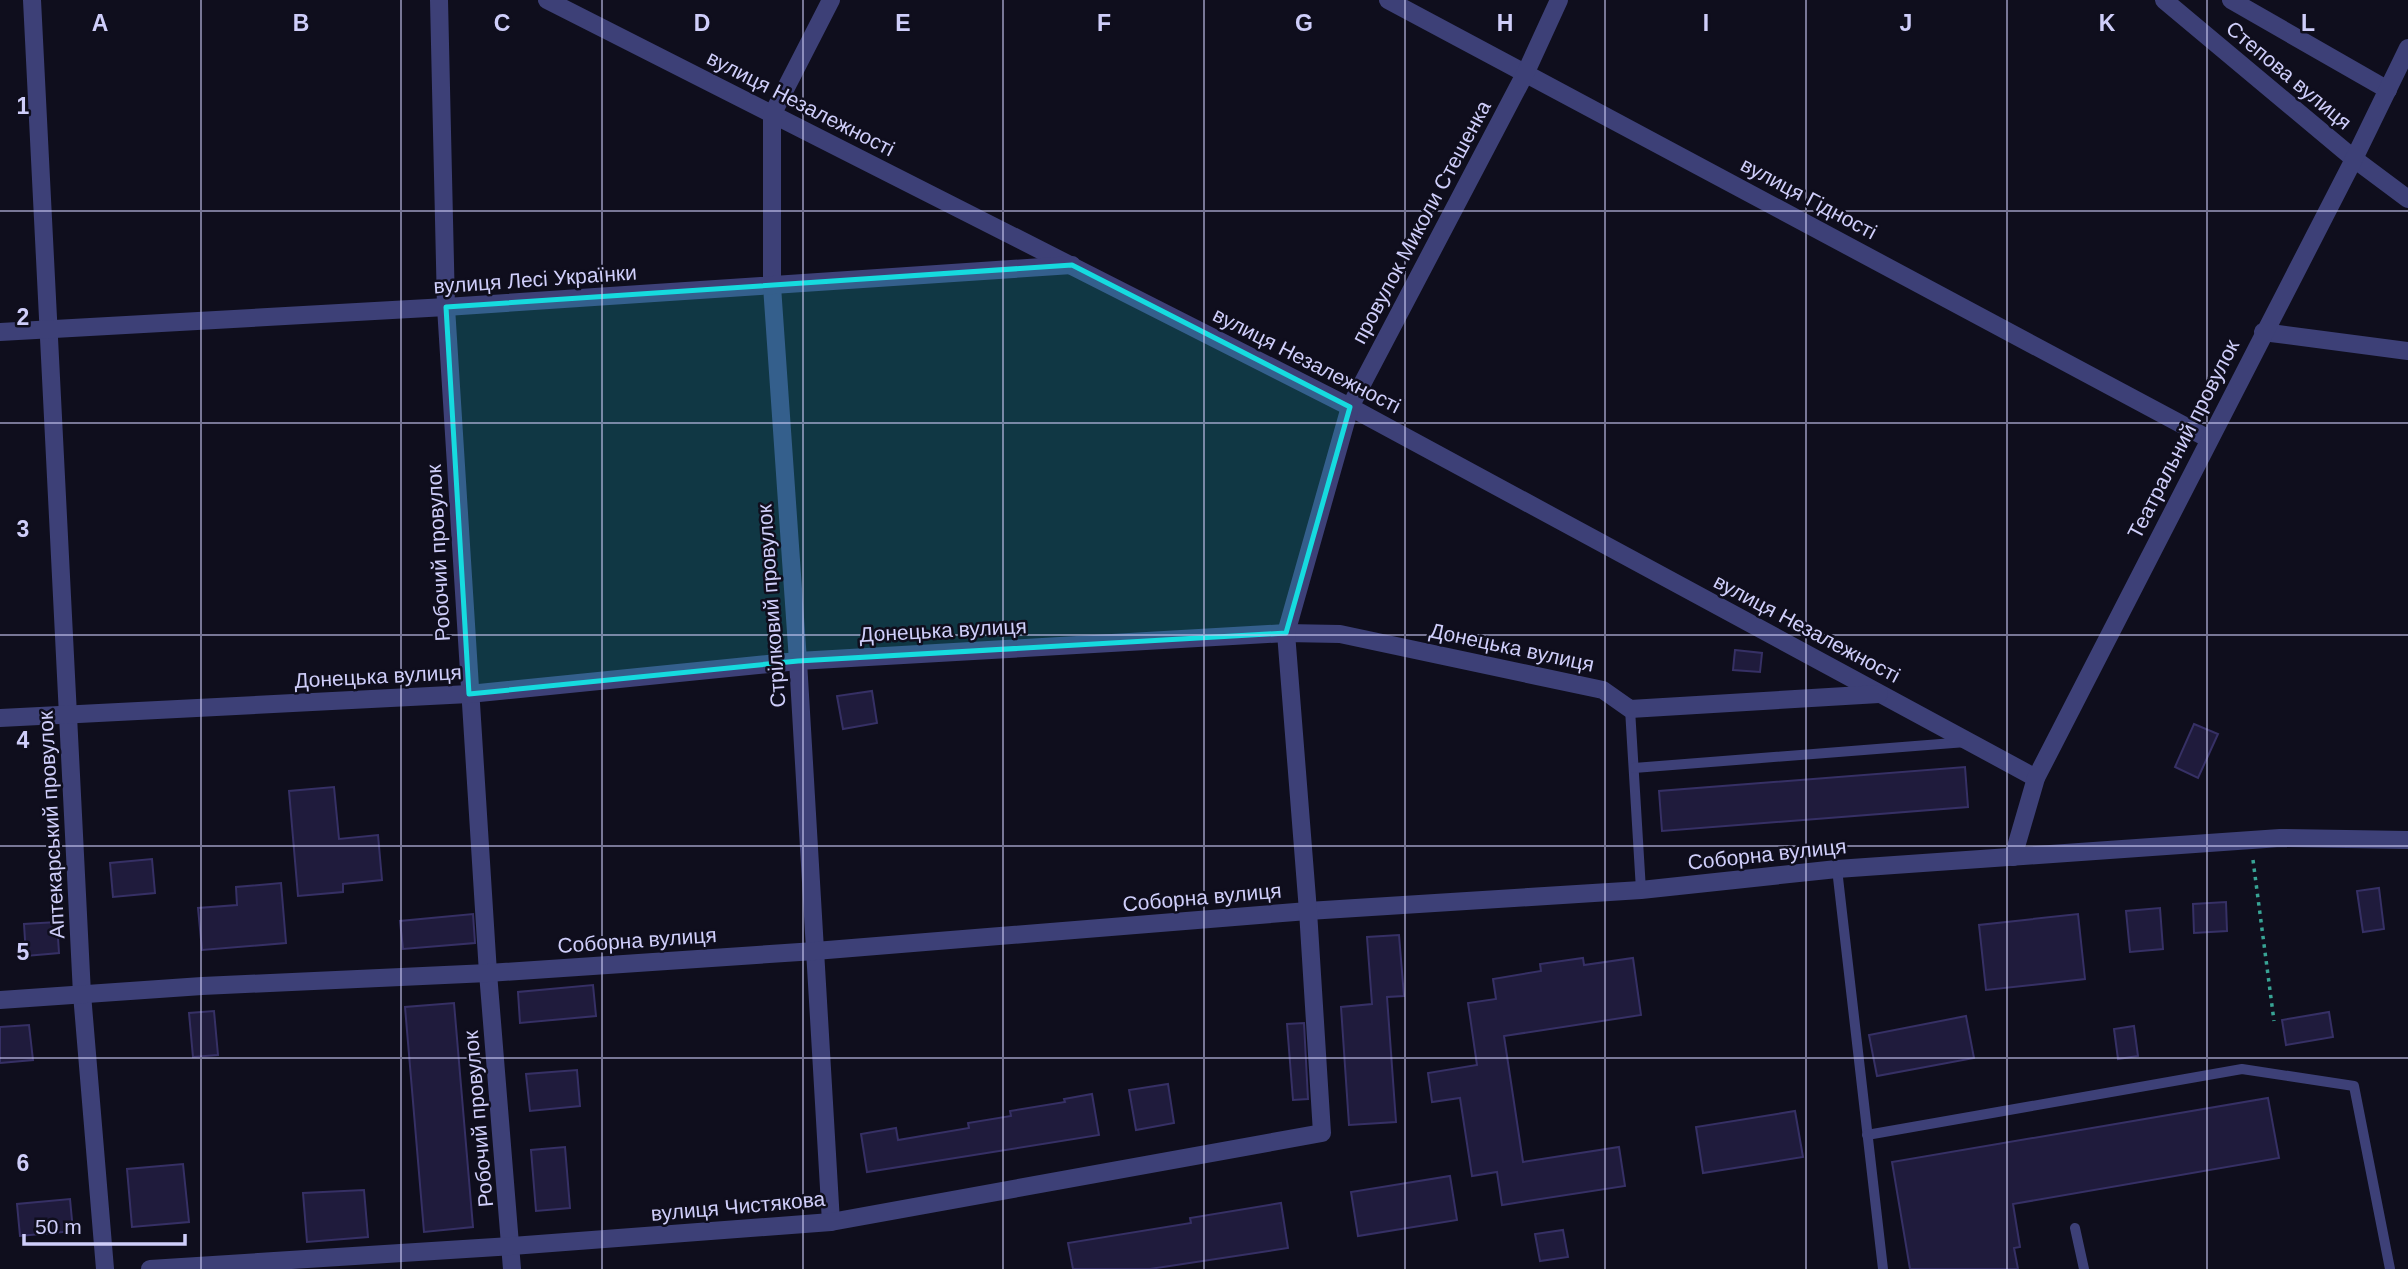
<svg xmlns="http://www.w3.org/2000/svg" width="2408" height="1269" font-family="Arial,sans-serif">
	<rect width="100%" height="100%" fill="#0f0e1d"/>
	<!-- building -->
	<g fill="#1f1b3c" stroke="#363065" stroke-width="2">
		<path d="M1735,650L1762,653L1760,672L1733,670Z"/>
		<path d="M872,691L877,723L843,729L837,696Z"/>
		<path d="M2194,724L2218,734L2198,778L2175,767Z"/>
		<path d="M1965,767L1968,807L1662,831L1659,791Z"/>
		<path d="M334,787L339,839L378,835L382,880L343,884V892L298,896L289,791Z"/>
		<path d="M152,859L155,893L113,897L110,863Z"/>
		<path d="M281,883L286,943L202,950L198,908L237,905L236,887Z"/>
		<path d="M2379,888L2384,929L2363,932L2357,891Z"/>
		<path d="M2226,902L2227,931L2194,933L2193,904Z"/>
		<path d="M2160,908L2163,949L2130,952L2126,911Z"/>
		<path d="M473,914L475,943L403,949L400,921Z"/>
		<path d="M2078,914L2085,979L1986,990L1979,925Z"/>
		<path d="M57,922L59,953L26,956L24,924Z"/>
		<path d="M1399,935L1404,996L1387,997L1396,1122L1349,1125L1341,1007L1372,1004L1367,937Z"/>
		<path d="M1583,958L1584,965L1633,958L1641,1015L1504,1036L1523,1162L1619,1147L1625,1186L1502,1205L1497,1172L1472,1176L1460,1098L1432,1102L1428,1073L1477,1065L1468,1003L1496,999L1493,979L1541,971L1540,964Z"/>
		<path d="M593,985L596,1016L520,1023L518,992Z"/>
		<path d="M454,1003L473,1227L424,1232L405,1007Z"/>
		<path d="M214,1011L218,1055L193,1057L189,1013Z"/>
		<path d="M2329,1012L2333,1037L2286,1045L2282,1020Z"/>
		<path d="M1966,1016L1974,1058L1877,1076L1869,1035Z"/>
		<path d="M1304,1023L1308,1099L1293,1100L1287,1024Z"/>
		<path d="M29,1025L33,1060L0,1063V1027Z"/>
		<path d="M2134,1026L2138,1056L2118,1059L2114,1029Z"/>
		<path d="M577,1070L580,1106L530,1111L526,1074Z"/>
		<path d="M1168,1084L1174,1123L1136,1130L1129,1090Z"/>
		<path d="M1092,1094L1099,1135L867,1172L861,1134L896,1128L898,1140L969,1128L968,1123L1011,1116L1010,1111L1065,1102L1064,1099Z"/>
		<path d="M2268,1098L2279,1158L2013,1204L2020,1247L2014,1248L2018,1269H1910L1892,1162Z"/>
		<path d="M1795,1111L1803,1157L1703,1173L1696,1127Z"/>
		<path d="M565,1147L570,1208L536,1211L531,1150Z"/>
		<path d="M183,1164L189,1222L132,1227L127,1169Z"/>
		<path d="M1450,1176L1457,1220L1358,1236L1351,1192Z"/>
		<path d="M364,1190L368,1237L307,1242L303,1193Z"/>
		<path d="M70,1199L73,1231L20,1236L17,1204Z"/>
		<path d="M1281,1203L1288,1248L1150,1269H1073L1068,1243L1191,1223L1190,1218Z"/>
		<path d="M1563,1230L1568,1257L1540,1261L1535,1234Z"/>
	</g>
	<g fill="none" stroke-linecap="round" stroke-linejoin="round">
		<!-- path -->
		<path stroke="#38a495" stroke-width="3.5" stroke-dasharray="3.5 5" stroke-linecap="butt" d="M2253,860L2274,1021"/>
		<!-- service -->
		<g stroke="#3d4077" stroke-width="10">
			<path d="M1630,709L1641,890"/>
			<path d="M1634,768L1966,742"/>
			<path d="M1837,869L1883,1269"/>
			<path d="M1867,1135L2242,1069L2354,1086L2390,1269"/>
			<path d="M2075,1228L2084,1269"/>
		</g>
		<!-- minor -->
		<g stroke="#3d4077" stroke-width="18">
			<path d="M32,0L82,994L105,1269"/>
			<path d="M439,0L446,307L488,973L512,1269"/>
			<path d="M547,0L1350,407L2036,778"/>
			<path d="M831,0L772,115V286L798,661L831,1222"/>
			<path d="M1388,0L2209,439"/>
			<path d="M2164,0L2353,158L2408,199"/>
			<path d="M2231,0L2388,90"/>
			<path d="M0,332L446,307L1072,265"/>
			<path d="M2263,332L2408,351"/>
			<path d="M0,718L469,694L798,661L1286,633L1340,634L1603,690L1630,709L1879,694"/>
			<path d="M2013,857L2036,778L2351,165L2408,48"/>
			<path d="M0,1000L202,986L488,973L815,951L1308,911L1641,890L1837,869L2280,838L2408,840"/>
			<path d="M150,1269L512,1246L831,1222L1322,1133L1308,911L1286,633L1350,407L1526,72L1559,0"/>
		</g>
	</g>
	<!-- marked area -->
	<path fill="#16dbdf" fill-opacity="0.2" stroke="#16dbdf" stroke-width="5" stroke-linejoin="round" d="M1072,265L1350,407L1286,633L798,661L469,694L446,307Z"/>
	<!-- grid -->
	<path fill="none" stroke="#cfcefa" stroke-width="2" stroke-opacity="0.55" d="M201,0V1269M401,0V1269M602,0V1269M803,0V1269M1003,0V1269M1204,0V1269M1405,0V1269M1605,0V1269M1806,0V1269M2007,0V1269M2207,0V1269M0,211H2408M0,423H2408M0,635H2408M0,846H2408M0,1058H2408"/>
	<g text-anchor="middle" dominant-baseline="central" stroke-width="5" stroke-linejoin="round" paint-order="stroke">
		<!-- street labels -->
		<g font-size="21" fill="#cfcefa" stroke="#0f0e1d">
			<text transform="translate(2289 75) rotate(40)">Степова вулиця</text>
			<text transform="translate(801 103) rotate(27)">вулиця Незалежності</text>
			<text transform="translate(1809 198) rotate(28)">вулиця Гідності</text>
			<text transform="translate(1421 222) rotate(-62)">провулок Миколи Стешенка</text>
			<text transform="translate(535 279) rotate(-4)">вулиця Лесі Українки</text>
			<text transform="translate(1307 360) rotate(27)">вулиця Незалежності</text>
			<text transform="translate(2183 439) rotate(-63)">Театральний провулок</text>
			<text transform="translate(438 553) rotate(-93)">Робочий провулок</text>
			<text transform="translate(771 606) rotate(-94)">Стрілковий провулок</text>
			<text transform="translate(1807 628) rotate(28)">вулиця Незалежності</text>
			<text transform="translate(943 630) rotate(-3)">Донецька вулиця</text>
			<text transform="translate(1512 647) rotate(12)">Донецька вулиця</text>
			<text transform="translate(378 676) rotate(-3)">Донецька вулиця</text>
			<text transform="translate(51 825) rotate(-93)">Аптекарський провулок</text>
			<text transform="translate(1767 854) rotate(-6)">Соборна вулиця</text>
			<text transform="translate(1202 897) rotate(-5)">Соборна вулиця</text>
			<text transform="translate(637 940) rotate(-4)">Соборна вулиця</text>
			<text transform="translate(478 1119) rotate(-95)">Робочий провулок</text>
			<text transform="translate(738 1206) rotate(-5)">вулиця Чистякова</text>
		</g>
	</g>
	<g font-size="23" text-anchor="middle" font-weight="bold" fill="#cfcefa" stroke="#0f0e1d" stroke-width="5" stroke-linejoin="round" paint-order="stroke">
		<text x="100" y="31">A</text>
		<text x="301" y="31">B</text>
		<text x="502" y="31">C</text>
		<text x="702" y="31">D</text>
		<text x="903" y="31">E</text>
		<text x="1104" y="31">F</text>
		<text x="1304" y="31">G</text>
		<text x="1505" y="31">H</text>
		<text x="1706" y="31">I</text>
		<text x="1906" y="31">J</text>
		<text x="2107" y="31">K</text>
		<text x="2308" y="31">L</text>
		<text x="23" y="114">1</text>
		<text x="23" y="325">2</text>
		<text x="23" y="537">3</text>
		<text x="23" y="748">4</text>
		<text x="23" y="960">5</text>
		<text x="23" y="1171">6</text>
	</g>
	<!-- scale -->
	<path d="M24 1234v10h161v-10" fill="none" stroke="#cfcefa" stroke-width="3.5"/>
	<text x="35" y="1234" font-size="21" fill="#cfcefa" stroke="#0f0e1d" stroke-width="5" paint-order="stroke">50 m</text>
</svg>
